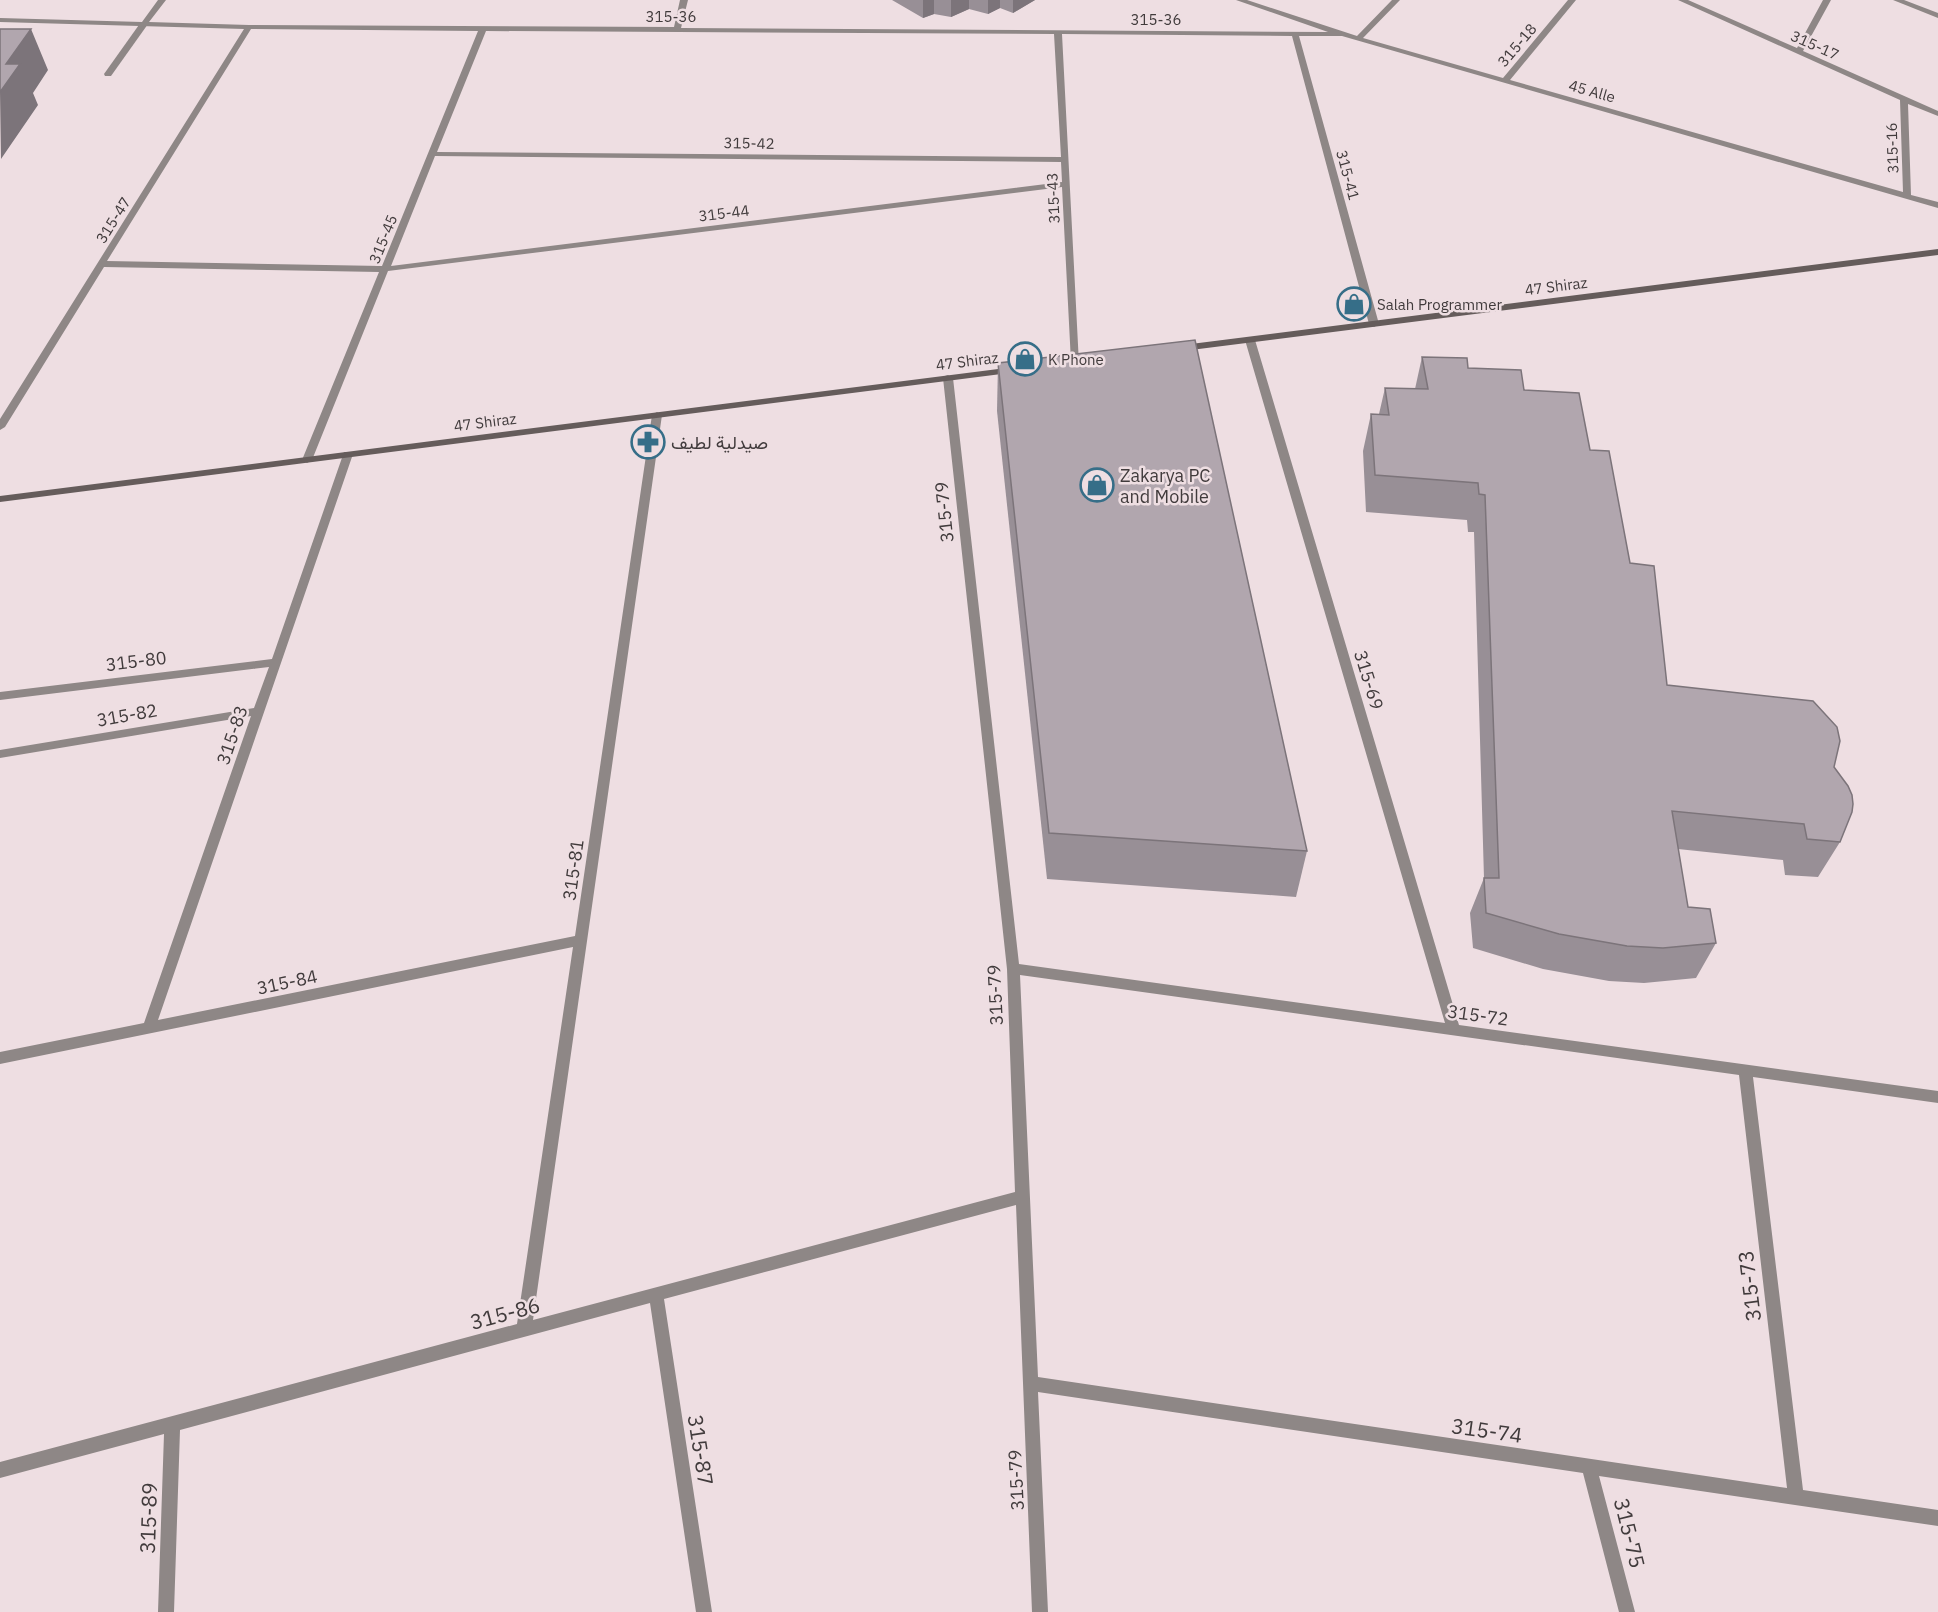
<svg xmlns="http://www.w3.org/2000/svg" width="1938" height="1612" font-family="'IBM Plex Sans',Vazirmatn,sans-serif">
	<rect width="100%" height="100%" fill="#eedee2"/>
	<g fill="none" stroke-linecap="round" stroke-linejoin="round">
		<!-- lane -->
		<path fill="#8e8786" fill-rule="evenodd" d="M141,22L148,24L111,76H105L104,74Z"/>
		<!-- street -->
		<g fill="#8e8786" fill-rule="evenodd">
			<path d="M158,0H166L149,22L249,25L674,27L680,0H688L681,28L1328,32L1236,0H1247L1357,36L1392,0H1400L1363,38L1503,78L1568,0H1576L1510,80L1903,192L1900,100L1678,0H1688L1797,48L1823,0H1831L1803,51L1938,111V116L1908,104L1911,195L1938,202V208L1342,36H1299L1379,324L1374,327L1369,324L1292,36L1062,34L1079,364L1076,365L1071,362L1062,187L388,271L312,460L307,463L302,460L379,272L104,267L5,427L0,430V419L244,29L0,22V18L142,22ZM251,29L478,31L382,266L107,261ZM486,31L1054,34L1061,157L437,152ZM435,156L1061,162L1062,182L391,266Z"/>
			<path d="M1893,0H1904L1938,13V18Z"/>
			<path d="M1250,337L1255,340L1459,1025L1938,1091V1103L1753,1077L1803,1490L1938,1510V1526L1599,1476L1635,1612H1619L1583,1473L1038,1392L1048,1612H1032L1016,1205L664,1299L712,1612H696L650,1303L180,1430L174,1612H158L164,1434L0,1478V1462L517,1324L573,947L0,1064V1052L144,1023L251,716L0,758V750L254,708L269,667L0,700V692L272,659L344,452H352L353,454L158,1020L575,936L652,415L657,412L662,415L533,1320L1015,1192L1007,969L943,378L945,376L948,375L953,378L1019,964L1445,1023L1245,340ZM1020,975L1739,1075L1787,1488L1038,1377Z"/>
		</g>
		<!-- secondary -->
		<g fill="#655c5b" fill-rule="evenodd">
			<path d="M1938,249V255L1183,351L1178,348L1183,345Z"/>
			<path d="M1014,367L1019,370L1017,372L0,502V496Z"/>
		</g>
	</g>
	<!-- wall -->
	<g fill="#988f96">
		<path d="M892,0H1035L1013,13L1000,8L988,14L969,9L951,17L934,14L923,18Z"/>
		<path d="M1422,357L1468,368L1524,390L1590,450L1630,563L1667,685L1834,767L1840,842L1818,877L1785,875L1783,860L1678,849L1688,907L1716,943L1696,978L1644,983L1609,981L1543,969L1473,948L1470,913L1484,878L1474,532H1468L1467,520L1366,512L1363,451L1371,414H1379L1385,388L1415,389Z"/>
		<path d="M998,363L1307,851L1296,897L1047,879L997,411Z"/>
	</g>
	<!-- shaded-wall -->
	<g fill="#7c747a">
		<path d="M923,0H934V14L923,18Z"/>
		<path d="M951,0H969V9L951,17Z"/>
		<path d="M988,0H1000V8L988,14Z"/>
		<path d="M1013,0H1035L1013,13Z"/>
		<path d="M31,29L48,70L33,93L38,105L1,159L0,92L6,64Z"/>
	</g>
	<!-- building -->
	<g fill="#b1a6ae" stroke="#7c747a" stroke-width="1.5">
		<path d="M0,29H31L6,64H20L0,92Z"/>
		<path d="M1195,340L1307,851L1049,833L998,363Z"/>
		<path d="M1422,357L1467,358L1468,368L1521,370L1524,390L1579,393L1590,450L1609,451L1630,563L1654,566L1667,685L1813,701L1837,727L1840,741L1834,767L1848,786L1852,795L1853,804L1852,812L1840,842L1807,839L1804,824L1672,811L1688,907L1710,909L1716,943L1663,948L1627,946L1559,934L1486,913L1484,878H1499L1485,495L1479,494L1478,483L1375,475L1371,414L1389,415L1385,388L1428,389Z"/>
	</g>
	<!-- icons -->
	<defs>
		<symbol id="shop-ring" viewBox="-11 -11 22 22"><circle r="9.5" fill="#eedee2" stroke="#366e88" stroke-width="1.5"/><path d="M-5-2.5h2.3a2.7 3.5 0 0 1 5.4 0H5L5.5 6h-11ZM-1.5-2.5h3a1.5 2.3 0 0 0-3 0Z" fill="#366e88"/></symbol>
		<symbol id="pharmacy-ring" viewBox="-11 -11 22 22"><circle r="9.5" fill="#eedee2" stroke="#366e88" stroke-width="1.5"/><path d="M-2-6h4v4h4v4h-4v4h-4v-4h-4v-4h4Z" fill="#366e88"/></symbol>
	</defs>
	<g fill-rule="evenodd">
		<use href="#shop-ring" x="1335" y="285" width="38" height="38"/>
		<use href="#shop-ring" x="1006" y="340" width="38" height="38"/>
		<use href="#pharmacy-ring" x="629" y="423" width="38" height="38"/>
		<use href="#shop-ring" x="1078" y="466" width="38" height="38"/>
	</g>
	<g text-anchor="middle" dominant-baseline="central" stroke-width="5" stroke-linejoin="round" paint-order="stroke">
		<!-- far-street labels -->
		<g font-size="15" fill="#413b3c" stroke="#eedee2">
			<text x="671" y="16">315-36</text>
			<text x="1156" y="19">315-36</text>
			<text transform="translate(1517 45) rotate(-50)">315-18</text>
			<text transform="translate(1815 45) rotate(24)">315-17</text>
			<text transform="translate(1592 91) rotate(16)">45 Alle</text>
			<text transform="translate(749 143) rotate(1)">315-42</text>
			<text transform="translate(1892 148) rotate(-92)">315-16</text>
			<text transform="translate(1348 175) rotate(75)">315-41</text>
			<text transform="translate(1053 198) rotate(-93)">315-43</text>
			<text transform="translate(724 213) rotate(-7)">315-44</text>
			<text transform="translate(113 220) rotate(-58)">315-47</text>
			<text transform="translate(383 239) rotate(-68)">315-45</text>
			<text transform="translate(1556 286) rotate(-7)">47 Shiraz</text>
			<text transform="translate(967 361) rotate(-7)">47 Shiraz</text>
			<text transform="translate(485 422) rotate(-7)">47 Shiraz</text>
		</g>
		<!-- far-poi labels -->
		<g font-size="15" fill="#413b3c" stroke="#eedee2" text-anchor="start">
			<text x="1377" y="304">Salah Programmer</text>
			<text x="1048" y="359">K Phone</text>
		</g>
		<!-- poi labels -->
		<g font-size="18" fill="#413b3c" stroke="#eedee2" text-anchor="start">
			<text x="671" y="442">صیدلیة لطیف</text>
			<text x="1120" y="475">Zakarya PC<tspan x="1120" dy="21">and Mobile</tspan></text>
		</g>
		<!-- street labels -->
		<g font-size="18" fill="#413b3c" stroke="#eedee2">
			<text transform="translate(944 512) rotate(-96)">315-79</text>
			<text transform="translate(136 661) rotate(-7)">315-80</text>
			<text transform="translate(1369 680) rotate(73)">315-69</text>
			<text transform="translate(127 715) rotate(-10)">315-82</text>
			<text transform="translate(232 735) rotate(-71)">315-83</text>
			<text transform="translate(573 870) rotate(-82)">315-81</text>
			<text transform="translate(287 982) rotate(-12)">315-84</text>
			<text transform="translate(995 995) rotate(-93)">315-79</text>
			<text transform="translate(1478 1015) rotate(8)">315-72</text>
			<text transform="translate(1016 1480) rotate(-93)">315-79</text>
		</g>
		<!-- near-street labels -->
		<g font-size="21" fill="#413b3c" stroke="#eedee2">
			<text transform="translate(1749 1286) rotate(-97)">315-73</text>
			<text transform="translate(505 1313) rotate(-15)">315-86</text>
			<text transform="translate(1487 1430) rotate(8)">315-74</text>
			<text transform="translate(701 1450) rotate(81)">315-87</text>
			<text transform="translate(148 1518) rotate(-88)">315-89</text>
			<text transform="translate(1630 1533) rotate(76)">315-75</text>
		</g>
	</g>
</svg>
